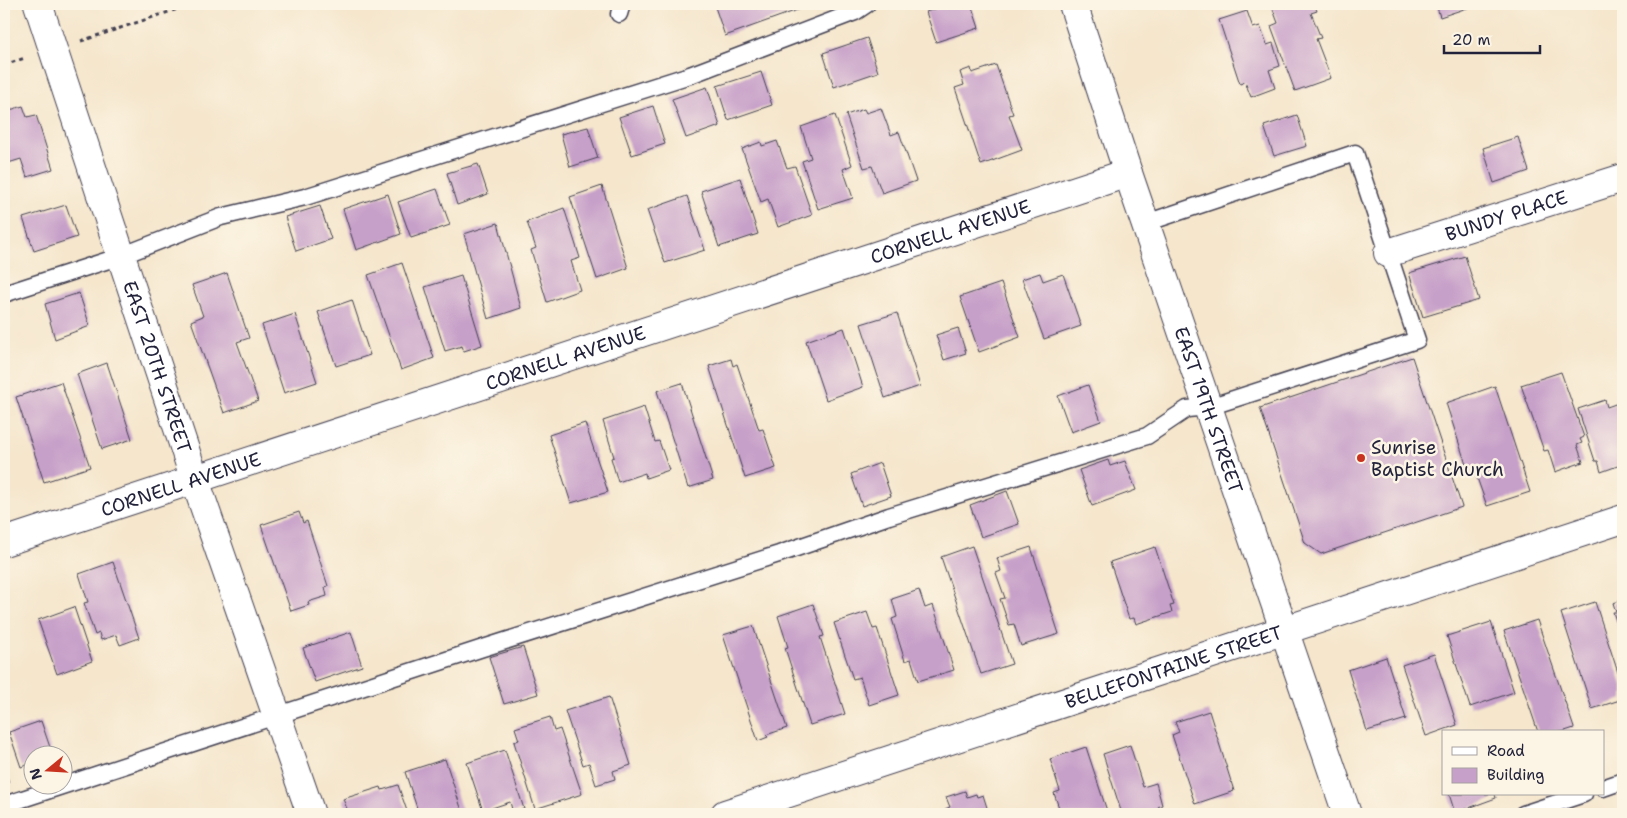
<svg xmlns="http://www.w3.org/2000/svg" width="1627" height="818" viewBox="0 0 1627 818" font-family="'Shantell Sans',sans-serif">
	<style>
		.building { fill: #c7a0c9 }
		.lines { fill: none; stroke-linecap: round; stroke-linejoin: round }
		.lane-casing { stroke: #423f51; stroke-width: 19 }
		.street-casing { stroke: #423f51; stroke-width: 30 }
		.path { stroke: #423f51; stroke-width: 3; stroke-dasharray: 4 4; stroke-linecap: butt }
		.lane { stroke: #fff; stroke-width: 16 }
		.street { stroke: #fff; stroke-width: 28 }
		.poi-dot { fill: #c8321e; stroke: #fcf5e5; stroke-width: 2 }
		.labels { text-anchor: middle; stroke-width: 5; stroke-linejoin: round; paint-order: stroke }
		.street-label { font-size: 19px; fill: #22223b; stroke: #fcf5e5 }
		.poi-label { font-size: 19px; fill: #22223b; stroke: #fcf5e5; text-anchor: start }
	</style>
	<rect width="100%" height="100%" fill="#fcf5e5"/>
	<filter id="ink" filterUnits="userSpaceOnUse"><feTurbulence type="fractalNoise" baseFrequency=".02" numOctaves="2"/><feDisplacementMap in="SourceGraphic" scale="10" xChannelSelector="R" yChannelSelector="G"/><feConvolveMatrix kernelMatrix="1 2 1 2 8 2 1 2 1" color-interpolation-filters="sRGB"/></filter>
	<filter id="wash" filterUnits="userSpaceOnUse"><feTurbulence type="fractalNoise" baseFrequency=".0096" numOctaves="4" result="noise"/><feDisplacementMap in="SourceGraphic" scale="20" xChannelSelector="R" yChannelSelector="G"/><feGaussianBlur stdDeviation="1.12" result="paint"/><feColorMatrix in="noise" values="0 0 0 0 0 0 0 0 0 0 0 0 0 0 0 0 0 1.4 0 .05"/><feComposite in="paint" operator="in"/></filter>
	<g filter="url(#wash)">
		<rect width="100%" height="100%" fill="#f5e6cc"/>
		<g id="blocks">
			<g class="building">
				<polygon points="714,4 814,4 725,36"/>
				<polygon points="950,4 971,4 979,28 936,42 926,12"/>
				<polygon points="1271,4 1314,4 1317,11 1311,13 1321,38 1316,39 1331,78 1295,91 1271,26 1278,23"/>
				<polygon points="1436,4 1479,4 1440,17"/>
				<polygon points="1247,11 1253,28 1260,26 1267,45 1273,43 1280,66 1269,70 1275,88 1251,97 1245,82 1240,84 1219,20"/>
				<polygon points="867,38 878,72 834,87 823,53"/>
				<polygon points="996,65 1013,114 1009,115 1022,150 981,165 955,88 964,85 960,72 971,68 972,73"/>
				<polygon points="761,72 772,105 728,120 717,86"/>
				<polygon points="707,87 720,126 686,138 672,99"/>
				<polygon points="9,105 10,110 23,106 27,117 36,115 53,169 27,177 21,159 5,164 4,107"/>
				<polygon points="653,106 665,144 632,155 619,117"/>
				<polygon points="881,108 891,135 899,132 916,181 882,193 872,166 864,168 846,115 864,109 866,113"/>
				<polygon points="835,115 852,165 843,169 853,198 818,209 802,161 811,158 801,127"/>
				<polygon points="1297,115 1307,146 1274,156 1264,126"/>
				<polygon points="588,127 598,158 570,167 561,134"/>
				<polygon points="1518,137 1529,171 1494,183 1483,148"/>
				<polygon points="777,141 787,168 795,166 812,215 778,227 768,199 761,202 742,149 761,142 762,146"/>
				<polygon points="478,164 488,194 457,205 447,173"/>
				<polygon points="740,178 758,234 719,247 701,191"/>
				<polygon points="602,186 628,268 597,279 570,197"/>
				<polygon points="437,189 450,225 411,238 398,202"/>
				<polygon points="388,194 401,234 356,250 343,209"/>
				<polygon points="687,196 705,250 665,263 647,210"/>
				<polygon points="66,205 77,237 34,251 23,218"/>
				<polygon points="320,206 331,239 296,251 285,217"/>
				<polygon points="564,208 580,258 571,261 580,290 547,302 531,250 536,248 527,222"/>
				<polygon points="498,223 521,308 488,319 464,234"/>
				<polygon points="1465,256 1479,300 1423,317 1409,273"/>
				<polygon points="402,263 434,358 401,370 368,275"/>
				<polygon points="227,273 249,338 237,342 258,401 224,413 191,321 203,316 192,285"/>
				<polygon points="1040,273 1043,281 1063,274 1081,326 1044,339 1022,279"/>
				<polygon points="461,276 482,345 464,351 462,346 445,351 425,287"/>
				<polygon points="1001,283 1020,337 979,352 960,297"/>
				<polygon points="79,293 90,326 55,339 45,304"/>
				<polygon points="352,300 370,355 336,366 318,312"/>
				<polygon points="897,313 920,386 885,398 861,324"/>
				<polygon points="295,314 317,382 284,393 262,325"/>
				<polygon points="844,328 863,387 826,400 806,341"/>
				<polygon points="958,328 966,353 944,360 936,335"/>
				<polygon points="1412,357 1462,507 1321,554 1305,543 1260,408"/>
				<polygon points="731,359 733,366 737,364 759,430 763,429 776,468 745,478 709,366"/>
				<polygon points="107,363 132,439 102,449 77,374"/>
				<polygon points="1561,372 1584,437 1580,439 1582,443 1577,445 1583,462 1555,472 1548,450 1544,451 1521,385"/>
				<polygon points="61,382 90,467 44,482 16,397"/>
				<polygon points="682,383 713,480 688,488 657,391"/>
				<polygon points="1088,385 1101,421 1071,432 1058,396"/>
				<polygon points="1495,386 1530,492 1487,506 1476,475 1470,477 1446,403"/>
				<polygon points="1605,400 1607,407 1621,402 1623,409 1623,464 1601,472 1598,461 1595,461 1578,409"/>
				<polygon points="644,407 655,442 659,441 669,470 646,478 645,473 618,482 611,458 614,457 603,421"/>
				<polygon points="585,423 608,492 571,503 549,435"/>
				<polygon points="1108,460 1110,466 1125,461 1136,490 1092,506 1079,470"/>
				<polygon points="880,463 891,496 862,506 851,474"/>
				<polygon points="1007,491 1019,524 981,537 970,505"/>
				<polygon points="299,512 303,523 307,521 328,586 325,587 327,596 308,602 309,605 291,611 261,525"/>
				<polygon points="972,546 1012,664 981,674 941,557"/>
				<polygon points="1031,547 1059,634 1021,646 1014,624 1009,625 1000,599 1005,598 996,573 1001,571 997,558"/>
				<polygon points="1155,547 1174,605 1170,606 1172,612 1136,624 1134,618 1129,619 1110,562"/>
				<polygon points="113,562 139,638 120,645 116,635 101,640 99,633 95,635 84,603 88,602 79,574"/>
				<polygon points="919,590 925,608 933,605 954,670 918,681 911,659 905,661 892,619 897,617 892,599"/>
				<polygon points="1623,600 1623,641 1613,612 1616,612 1613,603"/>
				<polygon points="1595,602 1623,688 1623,699 1592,709 1561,613"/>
				<polygon points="813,604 824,636 820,637 845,714 810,725 785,648 788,647 778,616"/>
				<polygon points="74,607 92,661 57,674 38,620"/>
				<polygon points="867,612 873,629 877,628 899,695 869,705 860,677 853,679 834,623"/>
				<polygon points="1537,620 1574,728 1562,732 1538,732 1504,631"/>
				<polygon points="1491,622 1514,692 1470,707 1447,636"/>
				<polygon points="753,626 787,728 766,735 768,737 758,741 723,635"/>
				<polygon points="351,632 362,666 315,682 303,648"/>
				<polygon points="523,647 538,694 504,704 489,657"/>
				<polygon points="1434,654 1457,725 1426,736 1402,665"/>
				<polygon points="1386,657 1406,719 1367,731 1348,670"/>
				<polygon points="609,697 631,765 613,771 615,779 596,785 589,763 583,765 565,711"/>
				<polygon points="1209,711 1234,791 1195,804 1172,735 1179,732 1175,722"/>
				<polygon points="550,717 554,731 560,729 582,794 535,809 514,742 519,740 515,728"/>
				<polygon points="41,721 53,756 32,756 32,763 21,767 9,732"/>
				<polygon points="1130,745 1143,787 1156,783 1162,805 1158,807 1161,814 1122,814 1103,754"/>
				<polygon points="1086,747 1108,814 1061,814 1054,793 1060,791 1050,759"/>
				<polygon points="505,750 524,809 513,813 510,802 483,811 467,763"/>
				<polygon points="445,759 463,814 419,814 405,772"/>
				<polygon points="4,766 9,783 4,784"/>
				<polygon points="398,785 408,814 363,814 363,813 349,814 343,799 381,787 382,790"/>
				<polygon points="965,791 967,797 976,794 977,797 983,795 989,814 947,814 945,809 950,807 946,797"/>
				<polygon points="1449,794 1495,794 1496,798 1455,813"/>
			</g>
		</g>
	</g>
	<g filter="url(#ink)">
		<use href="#blocks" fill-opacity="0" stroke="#423f51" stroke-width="1"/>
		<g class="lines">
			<g class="lane-casing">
				<g id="lane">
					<polyline points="619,14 622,4"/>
					<polyline points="4,294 121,256 221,217 305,197 690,75 855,12 867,4"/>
					<polyline points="1603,788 1623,781"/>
					<polyline points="4,805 483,648 779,554 889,516 1147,436 1187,409 1209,407 1417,340 1355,153 1146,223"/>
					<polyline points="1523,814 1584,794"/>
				</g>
			</g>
			<g class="street-casing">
				<g id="street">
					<path id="s1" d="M38 4 195 480 311 814"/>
					<path id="s2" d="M1073 4 1128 173 1347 814"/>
					<path id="s3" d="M1388 253 1623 178"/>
					<path id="s4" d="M4 542 1128 173"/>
					<path id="s5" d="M725 814 1623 519"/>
				</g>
			</g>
			<g class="path">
				<polyline points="81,41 193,4"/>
				<polyline points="4,65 25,58"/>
			</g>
			<use href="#lane" class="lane"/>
			<use href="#street" class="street"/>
		</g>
	</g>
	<circle class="poi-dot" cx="1361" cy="458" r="5"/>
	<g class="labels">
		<g class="street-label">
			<text dy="7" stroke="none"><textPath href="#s3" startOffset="124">BUNDY PLACE</textPath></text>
			<text dy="7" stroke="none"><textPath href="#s4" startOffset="996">CORNELL AVENUE</textPath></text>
			<text dy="7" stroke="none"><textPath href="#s4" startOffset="591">CORNELL AVENUE</textPath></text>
			<text dy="7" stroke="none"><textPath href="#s1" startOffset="382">EAST 20TH STREET</textPath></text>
			<text dy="7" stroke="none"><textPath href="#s2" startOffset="428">EAST 19TH STREET</textPath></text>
			<text dy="7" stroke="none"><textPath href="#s4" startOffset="186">CORNELL AVENUE</textPath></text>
			<text dy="7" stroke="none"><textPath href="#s5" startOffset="472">BELLEFONTAINE STREET</textPath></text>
		</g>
		<g class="poi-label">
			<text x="1371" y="454">Sunrise<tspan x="1371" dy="22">Baptist Church</tspan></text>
		</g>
	</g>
	<rect width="1627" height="818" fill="none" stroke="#fcf5e5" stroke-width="20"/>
	<rect x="1442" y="730" width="162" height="65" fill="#fcf5e5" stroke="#a5a1a1"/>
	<rect x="1452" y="747" width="25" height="8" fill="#ffffff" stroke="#a5a1a1"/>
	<text x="1487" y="756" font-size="15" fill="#22223b">Road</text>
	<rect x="1452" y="768" width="25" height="15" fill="#c7a0c9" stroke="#a5a1a1"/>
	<text x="1487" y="780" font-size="15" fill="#22223b">Building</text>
	<g transform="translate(48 770) rotate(252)"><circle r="24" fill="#fcf5e5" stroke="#a5a1a1"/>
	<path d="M0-4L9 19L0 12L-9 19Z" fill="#c8321e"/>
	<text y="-8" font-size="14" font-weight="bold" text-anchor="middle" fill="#22223b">N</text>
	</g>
	<path d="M1444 45v8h96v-8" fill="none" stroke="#22223b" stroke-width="2.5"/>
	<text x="1452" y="45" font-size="15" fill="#22223b" stroke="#fcf5e5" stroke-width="4" paint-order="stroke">20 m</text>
</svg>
